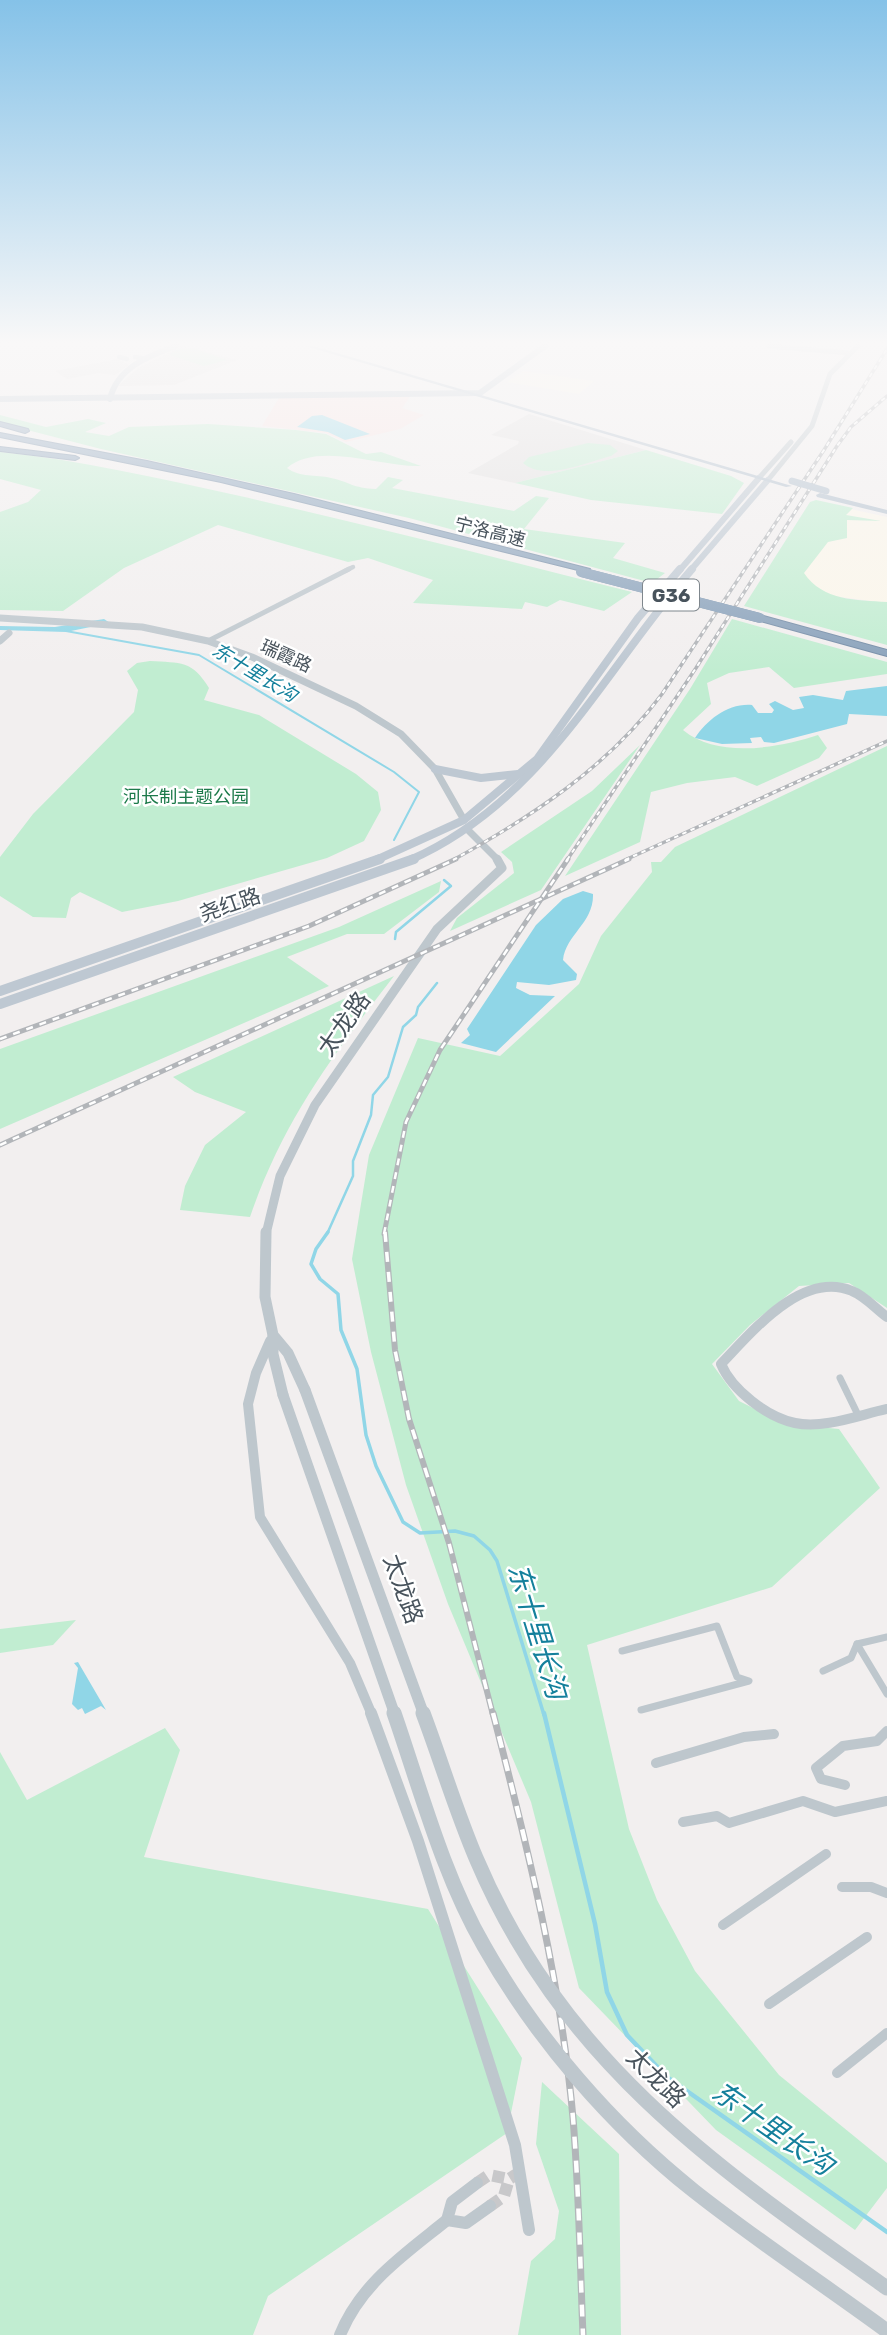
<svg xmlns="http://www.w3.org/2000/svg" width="887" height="2335" viewBox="0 0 887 2335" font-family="Rubik,'Noto Sans SC',sans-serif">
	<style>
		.commercial { fill: #fbf6ea }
		.education { fill: #e3e1e1 }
		.medical { fill: #fae3e2 }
		.green { fill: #c1edd1 }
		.water { fill: #90d6e7 }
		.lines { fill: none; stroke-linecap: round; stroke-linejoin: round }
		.stream-far3 { stroke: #90d6e7; stroke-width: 2 }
		.stream-far2 { stroke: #90d6e7; stroke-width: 2.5 }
		.stream-far1 { stroke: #90d6e7; stroke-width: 3.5 }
		.stream { stroke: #90d6e7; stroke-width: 4.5 }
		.minor-tunnel { stroke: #c8c8ca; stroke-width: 12; stroke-dasharray: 12 6; stroke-linecap: butt }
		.motorway-casing { stroke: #758da7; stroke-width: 2 }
		.pedestrian-far1 { stroke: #bec7cd; stroke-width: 7 }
		.pedestrian { stroke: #bec7cd; stroke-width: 10 }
		.minor-far3 { stroke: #bec7cd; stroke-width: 4.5 }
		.minor-far2 { stroke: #bec7cd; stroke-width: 5 }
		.minor-far1 { stroke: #bec7cd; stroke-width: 10 }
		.minor { stroke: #bec7cd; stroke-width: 12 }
		.tertiary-far3 { stroke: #bec7cd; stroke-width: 5 }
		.tertiary-far2 { stroke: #bec7cd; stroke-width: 7 }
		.tertiary-far1 { stroke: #bec7cd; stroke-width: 9 }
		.tertiary { stroke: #bec7cd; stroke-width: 11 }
		.secondary-far2 { stroke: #bec8d2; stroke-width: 6 }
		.secondary-far1 { stroke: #bec8d2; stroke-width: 8 }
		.secondary { stroke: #bec8d2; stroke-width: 10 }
		.primary { fill: #b1bfcd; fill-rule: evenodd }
		.motorway { fill: #8aa2bb; fill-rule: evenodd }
		.rail-far3-casing { stroke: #b2b5b9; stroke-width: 3.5 }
		.rail-far2-casing { stroke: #b2b5b9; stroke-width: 5 }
		.rail-far1-casing { stroke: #b2b5b9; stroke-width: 6 }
		.rail-casing { stroke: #b2b5b9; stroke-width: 7 }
		.rail-far3 { stroke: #fff; stroke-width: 2; stroke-dasharray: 4.5; stroke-linecap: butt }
		.rail-far2 { stroke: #fff; stroke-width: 2.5; stroke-dasharray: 7; stroke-linecap: butt }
		.rail-far1 { stroke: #fff; stroke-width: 3.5; stroke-dasharray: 10; stroke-linecap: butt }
		.rail { stroke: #fff; stroke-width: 4.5; stroke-dasharray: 12; stroke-linecap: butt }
		.motorway-bridge-casing { stroke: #758da7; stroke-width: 10; stroke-linecap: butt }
		.tertiary-bridge-far1 { stroke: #bec7cd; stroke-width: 11 }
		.tertiary-bridge { stroke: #bec7cd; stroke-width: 15 }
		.primary-bridge { stroke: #b1bfcd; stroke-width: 7 }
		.motorway-bridge { stroke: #8aa2bb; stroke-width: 10 }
		.labels { text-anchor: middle; stroke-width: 5; stroke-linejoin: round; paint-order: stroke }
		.far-street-label { font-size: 18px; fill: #48535c; stroke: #fff }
		.far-park-label { font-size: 18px; fill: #1c7a4a; stroke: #fff }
		.shield { fill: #fff; stroke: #7f878d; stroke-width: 2 }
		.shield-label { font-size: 19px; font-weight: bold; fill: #48535c }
		.far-water-label { font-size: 19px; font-style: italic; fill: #14809c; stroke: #fff }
		.street-label { font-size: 21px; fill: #48535c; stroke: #fff }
		.near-street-label { font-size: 24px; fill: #48535c; stroke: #fff }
		.near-water-label { font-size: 28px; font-style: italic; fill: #14809c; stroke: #fff }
	</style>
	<rect width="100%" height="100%" fill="#f2efef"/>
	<g class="commercial">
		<polygon points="523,371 594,381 579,394 507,382"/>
		<polygon points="846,508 887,517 887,603 801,592 788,585"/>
	</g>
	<g class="education">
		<polygon points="183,346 237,360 174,385 118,386 138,368"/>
		<polygon points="118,359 129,365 115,375 98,373 67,379 55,371"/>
		<polygon points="529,414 646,450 515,483 468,473 518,444 519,441 491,435"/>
	</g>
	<polygon class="medical" points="411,395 402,408 424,415 400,429 346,442 326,433 262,426 279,398"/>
	<g class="green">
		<polygon points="194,348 227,360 204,366 169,355 175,350"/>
		<path d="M0 415 46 427 88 419 106 423 85 432 109 436 129 427 208 424 296 430 326 434 366 454 381 452 421 466C380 467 318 441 287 468 301 478 315 474 331 478 350 482 352 488 376 489L388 477 403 480 392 488 514 511 536 496 549 498 524 529 625 543 613 558 665 573 652 583 409 518 101 449 0 423Z"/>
		<path d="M588 443 610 445 618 451 611 456C588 462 544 482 523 463L529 457Z"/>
		<polygon points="646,450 731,476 744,483 722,514 591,500 515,483"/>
		<path d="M0 452C81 460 161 479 240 496 372 526 502 559 632 592L604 611 560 600 547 607 525 602 522 609 413 603 433 580 368 558 348 562 218 525 124 568 63 611 0 610V512L28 502 41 490 0 479Z"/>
		<path d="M816 500 853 508 846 515 881 521 847 520V538L828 542 804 573C823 601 856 600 887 602V645L744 606 810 502Z"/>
		<path d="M732 619 887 662V674L794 688 769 667 729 673 707 683 711 704 683 730C718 759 778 748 818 735L827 748 819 758 757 786 735 777 687 783 651 792 640 842 565 876 690 689Z"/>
		<path d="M150 661C181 663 192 660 209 688L204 700 259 715 356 774 378 792 381 810 364 841 327 858 178 901 122 912 80 892 71 898 66 918 33 917 0 896V857L33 814 134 712 138 690 127 671 137 663Z"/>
		<polygon points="640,745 541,890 450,931 457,918 514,873 512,862 501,852 592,791"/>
		<polygon points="887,746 887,1308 849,1283 799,1286 750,1325 712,1364 739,1401 785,1424 839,1429 880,1488 772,1587 587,1645 629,1829 657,1900 695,1971 779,2075 887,2163 887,2188 855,2230 716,2130 579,1988 531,1802 448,1604 406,1485 371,1352 352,1259 369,1155 418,1038 500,1056 579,984 601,936 652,872 651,862 661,862 675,847"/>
		<polygon points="441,881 439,892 384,934 347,934 287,957 329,986 0,1129 0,1049 339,927"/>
		<path d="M394 976C332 1056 283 1121 250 1217L180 1210 185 1186 205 1145 246 1112 195 1092 173 1077Z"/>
		<polygon points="76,1620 53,1645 0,1653 0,1629"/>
		<polygon points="165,1728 180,1750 144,1857 428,1909 522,2058 507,2133 268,2296 253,2335 0,2335 0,1752 27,1800"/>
		<polygon points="542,2082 619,2154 621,2335 518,2335 531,2261 555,2239 559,2211 536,2144"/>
	</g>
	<g class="water">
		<polygon points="322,415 370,434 345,440 328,432 297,427 312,416"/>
		<polygon points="104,619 110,623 66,632 0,630 0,626 55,627"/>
		<path d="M887 686V716L849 714 847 724 774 743 764 742 761 737 750 738 752 743 722 744 695 738C707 720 728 703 752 705L758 713H772L774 710 769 704 775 701 793 710 804 708 799 697 813 695 843 700 846 691Z"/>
		<path d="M583 891 593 894C594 923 566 934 563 960L577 974 576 980 549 985 517 982 516 988 530 995 555 996 496 1052 461 1043 470 1035 467 1029 536 925 563 899Z"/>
		<polygon points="78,1662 106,1710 101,1706 85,1714 82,1708 78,1710 72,1704 78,1668 74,1663"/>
	</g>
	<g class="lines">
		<polyline class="stream-far3" points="66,631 199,655 394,772 419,792 394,840"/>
		<g class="stream-far2">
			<polyline points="395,939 396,932 451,886 444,880"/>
			<polyline points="327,1234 353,1176 353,1161 371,1115 373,1095 388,1077 403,1027 416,1015 418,1007 437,983"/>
		</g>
		<polyline class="stream-far1" points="328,1232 316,1249 311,1264 320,1279 338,1294 341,1330 357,1369 366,1435 376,1466 403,1522 420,1533 455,1531 474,1536 490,1550 497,1561 544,1715"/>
		<polyline class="stream" points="544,1713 595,1924 607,1992 627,2035 667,2077 887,2232"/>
		<g class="minor-tunnel">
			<polyline points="477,2183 489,2175 509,2179 520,2172"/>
			<polyline points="490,2206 504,2196 509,2179"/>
		</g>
		<g class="motorway-casing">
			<g id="motorway">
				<polygon points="0,422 28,429 29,431 25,433 0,426"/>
				<polygon points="0,433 147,461 294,494 590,569 586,572 221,482 0,437"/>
				<polygon points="0,447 75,456 79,458 75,460 0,451"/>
				<polygon points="760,615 887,650 887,656 757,620 755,618"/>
			</g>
		</g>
		<g class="pedestrian-far1">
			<polyline points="840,1378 859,1417"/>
			<polyline points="857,1644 887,1637"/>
			<polyline points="622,1651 717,1626 737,1677 749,1681 641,1710"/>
			<polyline points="823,1671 851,1658 857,1644 887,1694"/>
		</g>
		<g class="pedestrian">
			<polyline points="656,1763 744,1737 774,1734"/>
			<polyline points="845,1785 821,1779 816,1768 843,1746 877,1741 887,1731"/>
			<polyline points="683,1822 717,1816 729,1823 803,1801 835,1812 887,1801"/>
			<polyline points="842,1887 871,1887 887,1893"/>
			<polyline points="723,1925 826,1854"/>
			<polyline points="769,2004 867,1937"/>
			<polyline points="837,2073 887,2033"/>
		</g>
		<g class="minor-far3">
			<polyline points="119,357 127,359"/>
			<polyline points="135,357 147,359"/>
			<polyline points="345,571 353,567"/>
		</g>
		<polyline class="minor-far2" points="208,641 349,569"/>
		<g class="minor-far1">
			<path d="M887 1317C876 1309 865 1296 852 1291 802 1270 752 1332 721 1364 732 1390 767 1417 795 1423 824 1429 859 1415 887 1409"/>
			<polyline points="270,1341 256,1373 248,1404 260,1517 350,1663 372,1715"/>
		</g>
		<g class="minor">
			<polyline points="371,1713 418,1841 515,2145 529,2230"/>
			<polyline points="477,2183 452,2202 447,2220 466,2223 490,2206"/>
			<path d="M340 2335C361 2283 405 2254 447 2220"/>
		</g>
		<g class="tertiary-far3">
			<polyline points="769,346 849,353"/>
			<polyline points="759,478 791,442"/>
			<polyline points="768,480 812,426 830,374 858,346"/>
		</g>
		<g class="tertiary-far2">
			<polyline points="0,618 142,627 208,641 252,657 356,706 401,734 435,769 464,820"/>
			<polyline points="0,641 9,633"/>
			<polyline points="468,830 498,860"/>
		</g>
		<polyline class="tertiary-far1" points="266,1234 280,1176 315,1105 437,929 502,868 497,859"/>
		<g class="tertiary">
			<polyline points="266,1232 265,1297 273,1335 288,1353 305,1390"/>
			<polyline points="273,1336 273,1354 283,1395"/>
		</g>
		<g class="secondary-far2">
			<polyline points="0,399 480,393 545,346"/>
			<path d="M110 399C117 368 148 356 176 346"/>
			<polyline points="679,571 759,478"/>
			<polyline points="690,571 768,480"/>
		</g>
		<g class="secondary-far1">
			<polyline points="435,769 481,778 518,774"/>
			<polyline points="376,860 464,820 537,759 638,618 680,569"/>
			<path d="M410 860C542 802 602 673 692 569"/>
		</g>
		<g class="secondary">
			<polyline points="0,991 380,859"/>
			<polyline points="0,1004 414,859"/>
		</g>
		<g class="primary">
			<polygon points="305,346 313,346 792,486 786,487"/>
			<polygon points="820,493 887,510 887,514 817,497 816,495"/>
		</g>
		<use href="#motorway" class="motorway"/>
		<g class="rail-far3-casing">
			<g id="rail-far3">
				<path d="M453 860C531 817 608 767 662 694L824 450 887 349"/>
				<polyline points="567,860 696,668 837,446 851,427 887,396"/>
				<polyline points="625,860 887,741"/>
			</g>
		</g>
		<g class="rail-far2-casing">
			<g id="rail-far2">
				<polyline points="0,1039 309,926 456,859"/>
				<polyline points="0,1145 629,859"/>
				<polyline points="384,1234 406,1122 440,1050 568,859"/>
			</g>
		</g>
		<g class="rail-far1-casing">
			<polyline id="rail-far1" points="385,1232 395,1350 409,1419 449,1543 493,1715"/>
		</g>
		<g class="rail-casing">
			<path id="rail" d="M493 1713C527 1845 561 1982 573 2118 579 2190 580 2263 583 2335"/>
		</g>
		<use href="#rail-far3" class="rail-far3"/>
		<use href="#rail-far2" class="rail-far2"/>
		<use href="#rail-far1" class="rail-far1"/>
		<use href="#rail" class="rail"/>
		<g class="motorway-bridge-casing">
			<polyline id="motorway-bridge" points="581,572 760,618"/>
		</g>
		<g class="tertiary-bridge-far1">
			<polyline points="305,1390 424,1715"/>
			<polyline points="283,1395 395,1715"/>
		</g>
		<g class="tertiary-bridge">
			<path d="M394 1713C421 1791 443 1875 484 1946 536 2038 611 2125 694 2191 756 2240 823 2284 887 2331"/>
			<path d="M423 1713C441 1761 456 1811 476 1858 562 2061 714 2166 887 2288"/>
		</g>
		<polyline class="primary-bridge" points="792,481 826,491"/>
		<use href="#motorway-bridge" class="motorway-bridge"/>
	</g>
	<linearGradient id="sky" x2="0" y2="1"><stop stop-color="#85c2e8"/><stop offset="0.51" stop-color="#f9f8f8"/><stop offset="1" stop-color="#f9f8f8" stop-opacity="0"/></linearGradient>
	<rect width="887" height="672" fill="url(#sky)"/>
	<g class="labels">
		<g class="far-street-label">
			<text transform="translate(490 532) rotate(14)" y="6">宁洛高速</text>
			<text transform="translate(286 656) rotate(24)" y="6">瑞霞路</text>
		</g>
		<g class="far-park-label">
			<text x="186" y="803">河长制主题公园</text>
		</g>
		<rect class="shield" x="643" y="579.5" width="56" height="31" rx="5"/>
		<g class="shield-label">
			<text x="671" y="602">G36</text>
		</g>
		<g class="far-water-label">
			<text transform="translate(255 672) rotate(31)" y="7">东十里长沟</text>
		</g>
		<g class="street-label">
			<text transform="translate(230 905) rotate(-19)" y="7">尧红路</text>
		</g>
		<g class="near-street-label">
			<text transform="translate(344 1024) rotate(-55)" y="8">太龙路</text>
			<text transform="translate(403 1589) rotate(70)" y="8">太龙路</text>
			<text transform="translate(656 2078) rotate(45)" y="8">太龙路</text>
		</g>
		<g class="near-water-label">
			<text transform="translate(538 1631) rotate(73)" y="10">东十里长沟</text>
			<text transform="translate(773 2128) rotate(35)" y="10">东十里长沟</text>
		</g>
	</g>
</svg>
